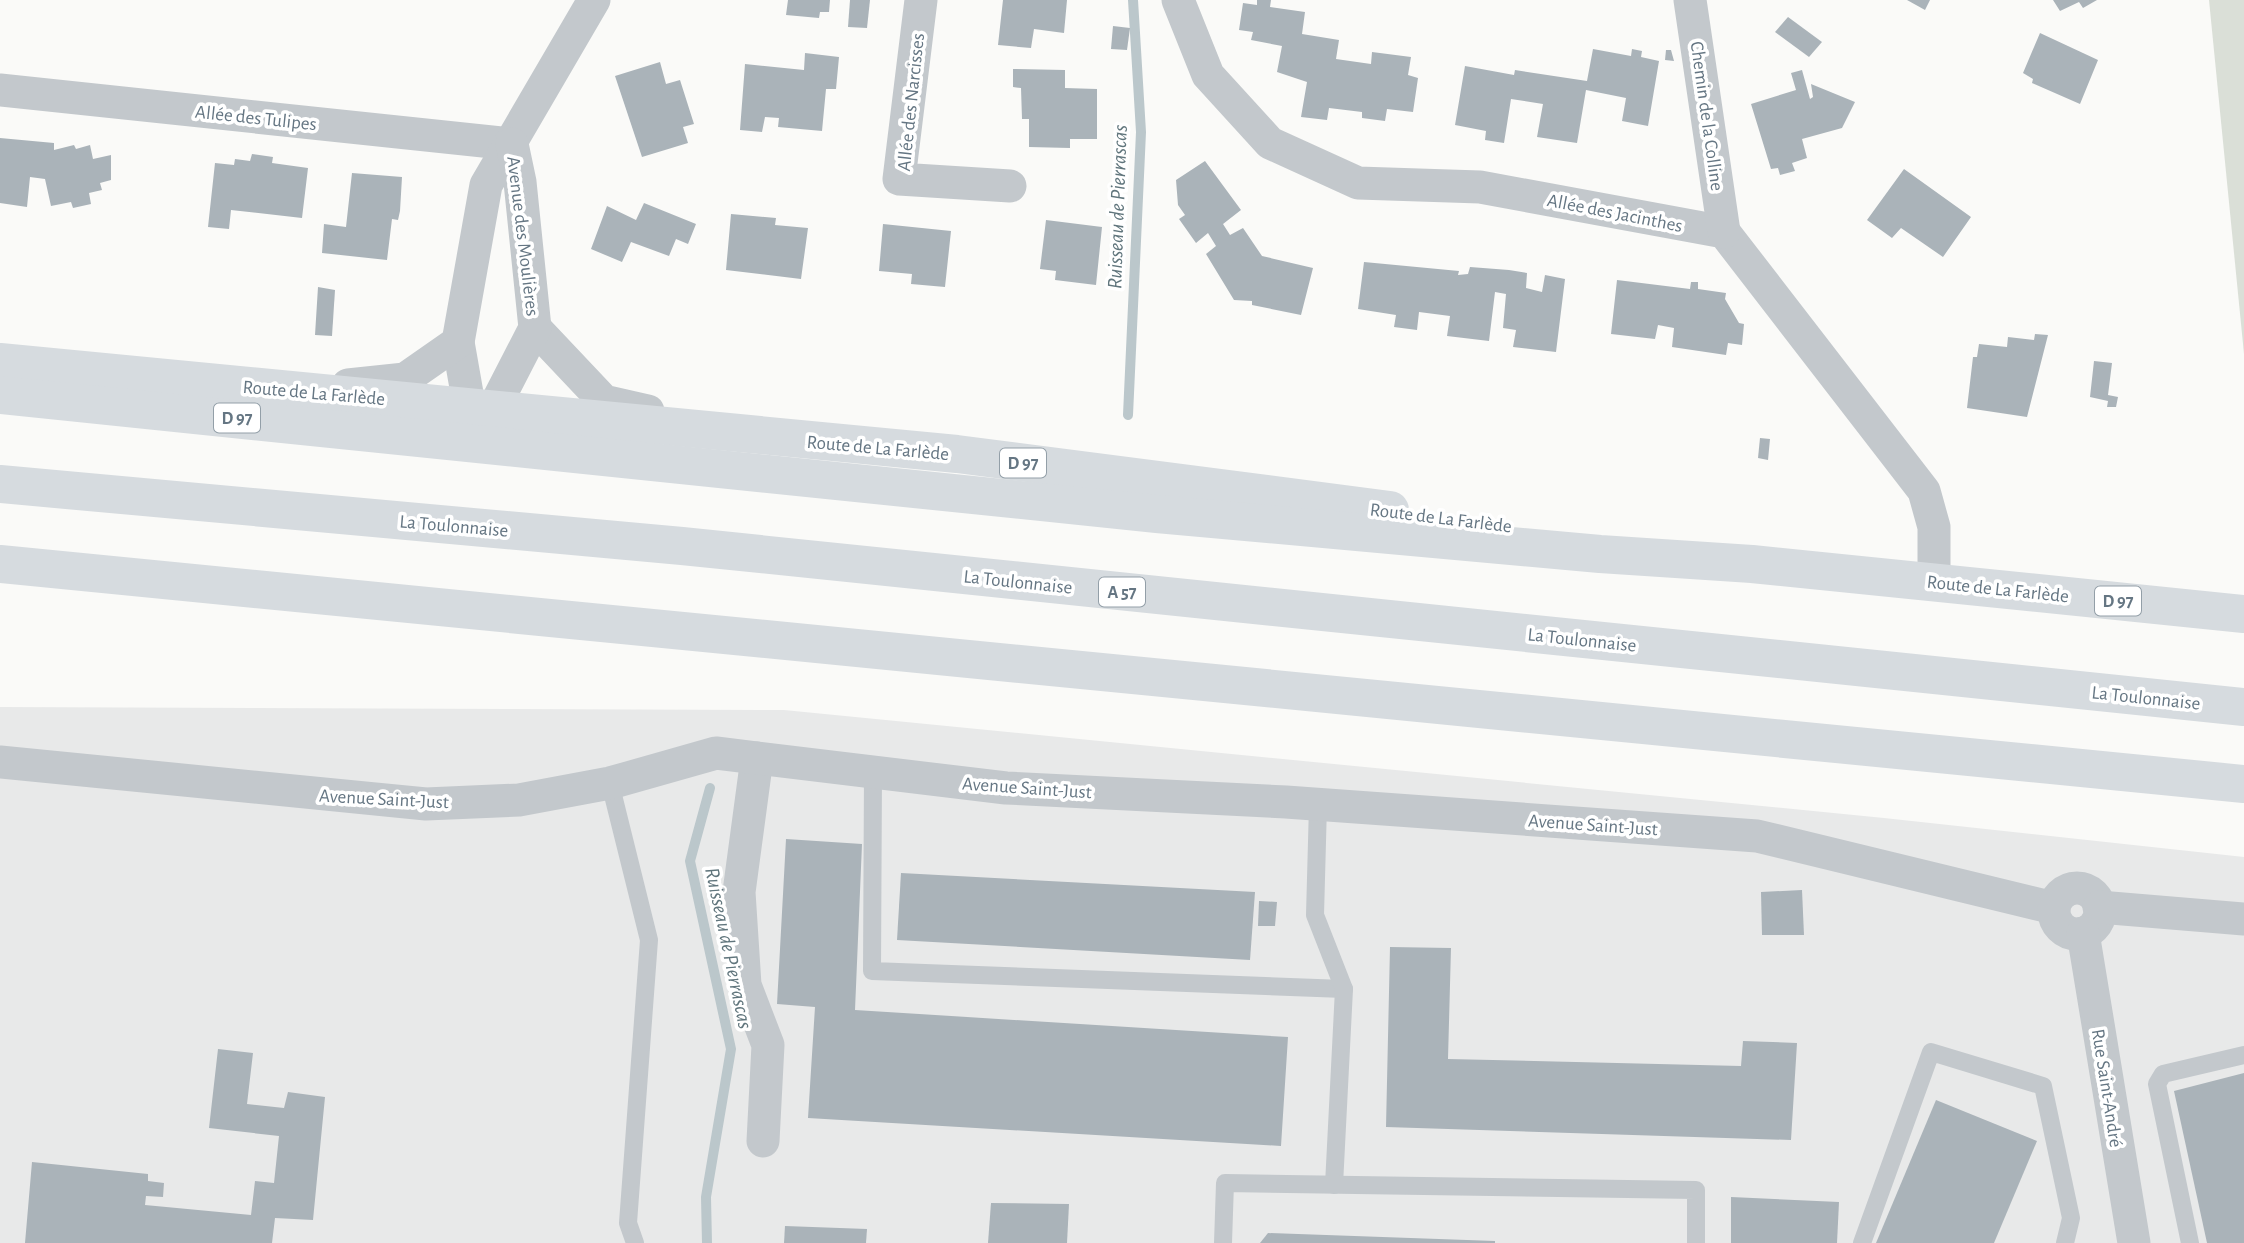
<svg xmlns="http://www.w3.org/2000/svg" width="2244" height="1243" viewBox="0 0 2244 1243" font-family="'Alegreya Sans',sans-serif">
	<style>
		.built { fill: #e8e9e9 }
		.green { fill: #dadfd7 }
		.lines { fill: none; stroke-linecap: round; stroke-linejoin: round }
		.stream { stroke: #bbc7cb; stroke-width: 10 }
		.building { fill: #aab3b9 }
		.lane { stroke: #c3c8cc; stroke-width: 18 }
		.street { stroke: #c3c8cc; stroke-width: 33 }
		.primary { stroke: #d6dbdf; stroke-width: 38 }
		.highway { stroke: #d6dbdf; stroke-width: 38 }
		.labels { text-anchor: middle; stroke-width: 7; stroke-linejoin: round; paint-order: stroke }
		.shield { fill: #fff; stroke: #939fa8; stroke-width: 2 }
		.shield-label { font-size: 18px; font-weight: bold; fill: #657683 }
		.street-label { font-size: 19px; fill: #657683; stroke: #fff }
		.water-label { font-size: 21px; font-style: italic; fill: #60757c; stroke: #fff }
	</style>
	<rect width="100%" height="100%" fill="#fafaf8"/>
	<polygon class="built" points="0,707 784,710 1884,818 2244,857 2244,1243 0,1243"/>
	<polygon class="green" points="2209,0 2244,0 2244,354"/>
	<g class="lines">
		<g class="stream">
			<polyline points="1128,415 1141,132 1133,0"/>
			<polyline points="707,1243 706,1197 731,1049 690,861 710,788"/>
		</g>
	</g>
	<g class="building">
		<polygon points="788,0 830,0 829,12 820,12 819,18 786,15"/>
		<polygon points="850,0 870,0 867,28 848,27"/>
		<polygon points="1003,0 1067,0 1064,33 1034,29 1031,48 998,45"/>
		<polygon points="1257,0 1271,0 1270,7 1305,12 1302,34 1339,40 1336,59 1371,64 1372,52 1411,57 1408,75 1418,78 1413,112 1387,109 1385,121 1362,118 1362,112 1329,108 1327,120 1301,117 1307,82 1277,72 1282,46 1251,40 1253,32 1239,30 1243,3 1257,5"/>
		<polygon points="1907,0 1930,0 1925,10"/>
		<polygon points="2053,0 2097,0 2083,8 2079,2 2060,11"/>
		<polygon points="1788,17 1822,42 1809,57 1775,32"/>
		<polygon points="1113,26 1130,28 1127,50 1111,49"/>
		<polygon points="2040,33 2098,60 2080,104 2032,83 2033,79 2023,73"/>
		<polygon points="1593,49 1631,56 1632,49 1642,51 1641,57 1659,61 1648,126 1622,121 1626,98 1586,90 1577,143 1537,137 1543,104 1511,99 1504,143 1485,140 1486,131 1455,125 1465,66 1514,75 1515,70 1587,81"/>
		<polygon points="1666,50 1671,50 1674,61 1665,60"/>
		<polygon points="805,53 839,57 836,89 826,89 822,131 778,127 779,118 765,117 762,132 740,130 745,64 804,70"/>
		<polygon points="660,62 666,84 680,80 694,124 683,127 688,143 642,157 615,76"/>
		<polygon points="1013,69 1065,70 1065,88 1097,89 1097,139 1070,139 1070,148 1029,147 1029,119 1022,119 1021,88 1013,87"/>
		<polygon points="1802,70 1810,99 1813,97 1811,84 1855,102 1842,128 1802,139 1807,158 1792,163 1795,171 1780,175 1778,168 1771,169 1751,104 1796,90 1791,73"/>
		<polygon points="0,138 54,143 54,150 74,145 76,149 90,145 93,159 111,155 111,180 100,183 102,190 89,193 91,204 73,208 71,202 51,206 45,179 30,177 27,207 0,203"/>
		<polygon points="252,154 273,157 272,163 308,168 302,218 231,210 229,229 208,227 215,163 234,165 235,159 250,161"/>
		<polygon points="1205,161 1241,210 1223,224 1230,235 1243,228 1262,256 1313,268 1301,315 1252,305 1252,301 1234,300 1206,254 1216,246 1208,233 1196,243 1179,219 1185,215 1178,205 1176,180"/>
		<polygon points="1904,169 1971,217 1943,257 1901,228 1892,238 1867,220"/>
		<polygon points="352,173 402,177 400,211 398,220 392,219 387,260 322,253 324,224 346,227"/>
		<polygon points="644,203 696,224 688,244 676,239 669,256 631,242 622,262 591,249 607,206 636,220"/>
		<polygon points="731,214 776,218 775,225 808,228 801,279 726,270"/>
		<polygon points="1046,220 1102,227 1096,285 1055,280 1056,271 1040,269"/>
		<polygon points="883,224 951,231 945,287 911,284 912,274 879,271"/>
		<polygon points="1364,262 1459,271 1458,275 1468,274 1470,267 1509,270 1527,273 1526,288 1542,292 1545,275 1565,279 1556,352 1513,347 1516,330 1503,328 1506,294 1495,292 1489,341 1447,336 1450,316 1419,312 1417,330 1394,327 1396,315 1358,309"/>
		<polygon points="1617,280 1690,289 1691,282 1698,282 1698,289 1726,293 1725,299 1739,323 1744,324 1742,345 1728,343 1726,355 1672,347 1674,328 1658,325 1655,339 1611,334"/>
		<polygon points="318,287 335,290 332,336 315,335"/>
		<polygon points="2035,334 2048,335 2027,417 1967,408 1973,357 1977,357 1979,344 2007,347 2008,337 2034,340"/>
		<polygon points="2094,361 2112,363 2108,395 2118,397 2116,407 2107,407 2108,401 2090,397"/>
		<polygon points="1760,438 1770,439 1768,460 1758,458"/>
		<polygon points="786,839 862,844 855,1010 1288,1037 1281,1146 808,1118 815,1007 777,1004"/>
		<polygon points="901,873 1255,892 1250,960 897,940"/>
		<polygon points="1802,890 1804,935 1762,935 1761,892"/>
		<polygon points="1259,901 1277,902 1275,926 1258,926"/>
		<polygon points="1390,947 1451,948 1448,1059 1741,1066 1743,1041 1797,1043 1791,1140 1386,1127"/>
		<polygon points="218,1049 253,1053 247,1104 284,1108 288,1092 325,1097 313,1220 275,1218 272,1243 25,1243 32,1162 148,1174 148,1181 164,1183 163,1197 146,1196 145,1205 251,1215 255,1181 274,1183 279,1136 209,1128"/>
		<polygon points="2244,1073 2244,1243 2207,1243 2174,1091"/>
		<polygon points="1936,1100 2037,1141 1994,1243 1876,1243"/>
		<polygon points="1731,1197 1839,1202 1837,1243 1731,1243"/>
		<polygon points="991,1203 1069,1204 1067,1243 988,1243"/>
		<polygon points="785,1226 867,1229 866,1243 784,1243"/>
		<polygon points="1268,1233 1495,1241 1495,1243 1260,1243"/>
	</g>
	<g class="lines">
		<g class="lane">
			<polyline points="873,772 872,971 1344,989"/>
			<polyline points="610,783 649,940 628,1223 635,1243"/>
			<polyline points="1318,805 1315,915 1344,989 1334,1185"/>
			<polyline points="1223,1243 1225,1183 1696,1190 1696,1243"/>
			<polyline points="1862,1243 1931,1052 2043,1086 2071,1218 2065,1243"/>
			<polyline points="2190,1243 2157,1084 2163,1074 2244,1055"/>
		</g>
		<g class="street">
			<polyline points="921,0 899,179 1010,186"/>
			<polyline points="1178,0 1208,75 1270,143 1358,183 1480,187 1724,232 1924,491 1934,527 1934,581"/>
			<polyline points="1690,0 1724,232"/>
			<polyline points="0,90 512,144"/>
			<polyline points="535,328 604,401 648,411"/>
			<polyline points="458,342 474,433"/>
			<polyline points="348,385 405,379 458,342 486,185 594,0"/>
			<polyline points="483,429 535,328 520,182 512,144"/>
			<polyline points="757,758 739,892 745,985 768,1045 763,1141"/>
			<polyline points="0,762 426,804 519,800 610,783 716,753 1006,788 1286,802 1757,836 2054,908"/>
			<circle cx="2077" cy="911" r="23"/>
			<polyline points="2099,907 2244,919"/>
			<polyline points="2083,933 2134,1243"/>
		</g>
		<g class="primary">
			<polyline points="0,362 957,454 1390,510"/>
			<polyline points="0,395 1157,514 1600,554 1752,564 2244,614"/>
		</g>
		<g class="highway">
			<polyline points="0,484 682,546 2244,707"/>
			<polyline points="0,564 2244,784"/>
		</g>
	</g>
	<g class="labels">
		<g class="shield">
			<rect x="214" y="403.5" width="46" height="29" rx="5"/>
			<rect x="1000" y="448.5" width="46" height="29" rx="5"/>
			<rect x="1099" y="577.5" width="46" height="29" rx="5"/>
			<rect x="2095" y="586.5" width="46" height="29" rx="5"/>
		</g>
		<g class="shield-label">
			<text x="237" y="424">D 97</text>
			<text x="1023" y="469">D 97</text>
			<text x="1122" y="598">A 57</text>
			<text x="2118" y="607">D 97</text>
		</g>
		<g class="street-label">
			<text transform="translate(910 102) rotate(-84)" y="7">Allée des Narcisses</text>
			<text transform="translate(1708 116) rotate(82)" y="7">Chemin de la Colline</text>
			<text transform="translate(256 117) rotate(6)" y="7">Allée des Tulipes</text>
			<text transform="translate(1615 212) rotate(11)" y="7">Allée des Jacinthes</text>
			<text transform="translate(524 236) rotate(83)" y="7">Avenue des Moulières</text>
			<text transform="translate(314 392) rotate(5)" y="7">Route de La Farlède</text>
			<text transform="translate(878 447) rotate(5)" y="7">Route de La Farlède</text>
			<text transform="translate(1441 517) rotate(7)" y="7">Route de La Farlède</text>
			<text transform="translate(454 525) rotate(5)" y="7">La Toulonnaise</text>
			<text transform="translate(1018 581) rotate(6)" y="7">La Toulonnaise</text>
			<text transform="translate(1998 588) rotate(6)" y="7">Route de La Farlède</text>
			<text transform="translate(1582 639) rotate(6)" y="7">La Toulonnaise</text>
			<text transform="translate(2146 697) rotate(6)" y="7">La Toulonnaise</text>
			<text transform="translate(1027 787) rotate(4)" y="7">Avenue Saint-Just</text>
			<text transform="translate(384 798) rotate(3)" y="7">Avenue Saint-Just</text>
			<text transform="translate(1593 824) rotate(4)" y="7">Avenue Saint-Just</text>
			<text transform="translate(2108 1088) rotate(81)" y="7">Rue Saint-André</text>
		</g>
		<g class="water-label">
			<text transform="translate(1117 207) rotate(-88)" y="7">Ruisseau de Pierrascas</text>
			<text transform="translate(729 948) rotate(78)" y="7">Ruisseau de Pierrascas</text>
		</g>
	</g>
</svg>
